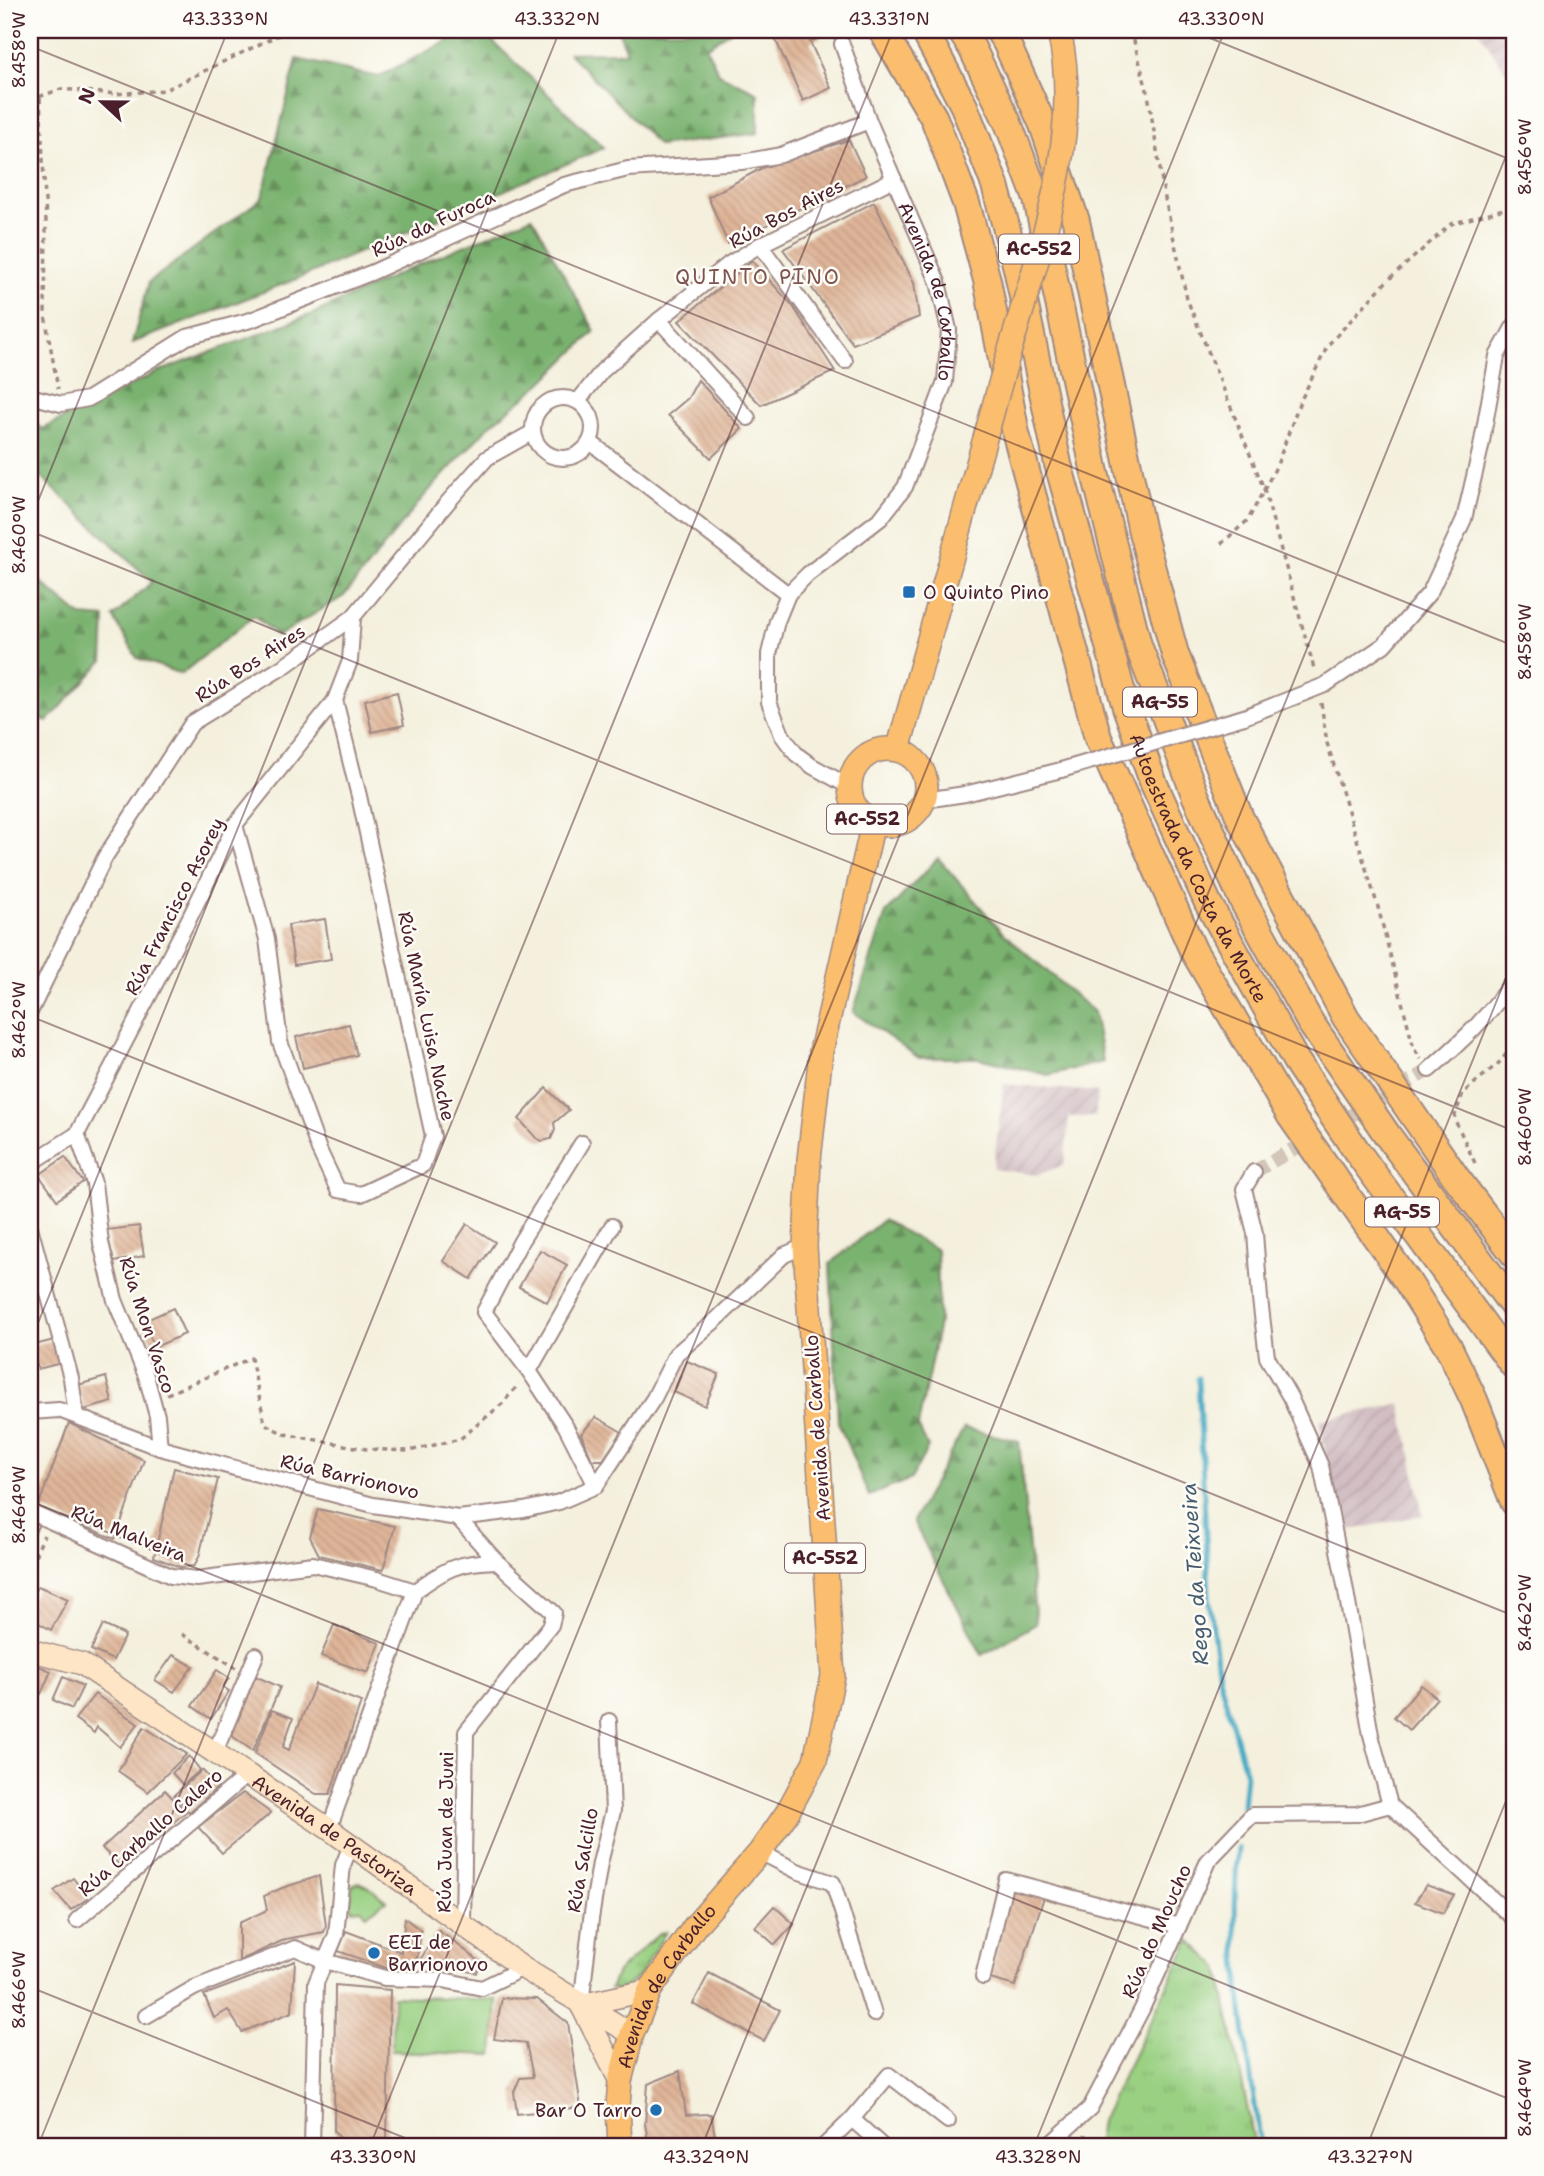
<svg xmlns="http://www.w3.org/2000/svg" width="1544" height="2176" viewBox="0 0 1544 2176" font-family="'Shantell Sans',sans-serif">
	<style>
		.industrial { fill: url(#industrial-furrows) }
		.grass { fill: url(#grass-tufts); stroke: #727856; stroke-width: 2 }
		.forest { fill: url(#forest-firs); stroke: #62684e; stroke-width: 2 }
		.green { fill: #99d082; stroke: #727856; stroke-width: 2 }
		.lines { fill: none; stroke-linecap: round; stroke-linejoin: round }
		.stream { stroke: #45aac5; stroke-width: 5 }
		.building { fill: url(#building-back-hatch) }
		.street-tunnel { stroke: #d2c6b9; stroke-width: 14; stroke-dasharray: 14 7; stroke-linecap: butt }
		.street-casing { stroke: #9f8884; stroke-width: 18 }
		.secondary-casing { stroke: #9f8884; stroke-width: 24 }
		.primary-casing { stroke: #9f8884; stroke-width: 26 }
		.highway-casing { stroke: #9f8884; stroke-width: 30 }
		.path { stroke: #9f8884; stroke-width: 3.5; stroke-dasharray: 5 5; stroke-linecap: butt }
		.street { stroke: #fff; stroke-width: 14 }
		.secondary { stroke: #fde5c5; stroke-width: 21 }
		.primary { stroke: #fabe6e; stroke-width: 23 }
		.highway { stroke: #fabe6e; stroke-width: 26 }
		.street-bridge-casing { stroke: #9f8884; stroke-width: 18; stroke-linecap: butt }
		.primary-bridge-casing { stroke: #9f8884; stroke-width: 26; stroke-linecap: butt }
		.street-bridge { stroke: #fff; stroke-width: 14 }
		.primary-bridge { stroke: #fabe6e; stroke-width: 23 }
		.ticks { fill: none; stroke: #4a1f2b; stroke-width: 2; stroke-opacity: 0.45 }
		.poi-dot { fill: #1f6fb2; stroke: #fdfcf7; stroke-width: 2.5 }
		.labels { text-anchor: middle; stroke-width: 5; stroke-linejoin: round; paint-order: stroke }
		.shield { fill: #fdfcf7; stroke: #806168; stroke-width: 2 }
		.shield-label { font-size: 18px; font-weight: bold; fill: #4a1f2b }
		.street-label { font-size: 19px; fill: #4a1f2b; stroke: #fdfcf7 }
		.poi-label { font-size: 19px; fill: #4a1f2b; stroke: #fdfcf7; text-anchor: start }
		.neighbourhood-label { font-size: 21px; letter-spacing: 2px; fill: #7e5451; stroke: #fdfcf7 }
		.water-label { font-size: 21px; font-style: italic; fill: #485e70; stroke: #fdfcf7 }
		.neatline { fill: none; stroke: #4a1f2b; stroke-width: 2.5 }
		.ticks-label { font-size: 18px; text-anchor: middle; fill: #4a1f2b }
	</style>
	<defs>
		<pattern id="industrial-furrows" width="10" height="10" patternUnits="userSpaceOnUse" patternTransform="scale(1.75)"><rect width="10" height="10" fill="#d2bec3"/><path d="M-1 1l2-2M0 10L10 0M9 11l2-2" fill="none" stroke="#b6a3a8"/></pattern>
		<pattern id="grass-tufts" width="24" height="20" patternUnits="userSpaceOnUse" patternTransform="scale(1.75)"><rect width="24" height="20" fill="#99d082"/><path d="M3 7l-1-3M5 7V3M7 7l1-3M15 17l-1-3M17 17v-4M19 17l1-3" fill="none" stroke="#85b270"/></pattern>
		<pattern id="forest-firs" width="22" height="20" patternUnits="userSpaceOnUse" patternTransform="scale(1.75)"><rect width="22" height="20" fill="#7ab270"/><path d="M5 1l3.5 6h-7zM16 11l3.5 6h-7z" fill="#66905c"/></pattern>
		<pattern id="building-back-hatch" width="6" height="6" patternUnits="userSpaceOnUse" patternTransform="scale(1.75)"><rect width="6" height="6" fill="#dfb598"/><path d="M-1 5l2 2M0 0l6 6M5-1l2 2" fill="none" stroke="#c19b83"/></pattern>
	</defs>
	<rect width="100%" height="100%" fill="#fdfcf7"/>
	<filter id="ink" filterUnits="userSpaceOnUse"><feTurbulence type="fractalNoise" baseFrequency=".0143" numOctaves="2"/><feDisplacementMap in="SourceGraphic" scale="14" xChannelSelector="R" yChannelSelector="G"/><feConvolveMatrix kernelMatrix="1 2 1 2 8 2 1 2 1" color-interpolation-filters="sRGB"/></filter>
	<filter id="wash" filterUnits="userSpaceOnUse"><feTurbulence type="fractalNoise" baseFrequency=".00686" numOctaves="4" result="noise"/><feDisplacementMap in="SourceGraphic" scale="28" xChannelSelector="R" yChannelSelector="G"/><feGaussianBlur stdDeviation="1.57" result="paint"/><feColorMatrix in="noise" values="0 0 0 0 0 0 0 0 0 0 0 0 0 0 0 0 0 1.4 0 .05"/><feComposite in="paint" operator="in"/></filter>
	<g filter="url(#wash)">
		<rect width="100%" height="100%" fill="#f4f0dd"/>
		<g class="industrial">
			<polygon points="1478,30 1514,30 1514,84"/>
			<polygon points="1004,1084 1098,1092 1095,1117 1069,1117 1064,1165 1037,1175 993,1169"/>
			<polygon points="1401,1404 1423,1515 1341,1532 1319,1420"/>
		</g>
		<g class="grass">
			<polygon points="666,1932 640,1974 622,1991 610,1989 617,1972 659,1934"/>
			<polygon points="1190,1940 1219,1968 1254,2141 1243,2146 1097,2146 1101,2121"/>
		</g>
		<g class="forest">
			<polygon points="469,30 481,30 604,148 299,278 132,343 149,282 262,198 297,59 378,77"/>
			<polygon points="618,30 732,30 706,47 719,74 758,93 758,133 659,146 569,53 627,52"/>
			<polygon points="532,217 595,331 542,383 489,426 425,495 344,596 278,636 254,616 181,674 137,658 113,617 152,582 30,466 30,419 42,429 155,373 315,313 411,268"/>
			<polygon points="30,573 81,616 105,618 103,661 47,722 30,710"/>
			<polygon points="938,858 1002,932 1094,1012 1103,1062 1048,1075 978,1058 919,1058 853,1012 886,913"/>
			<polygon points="883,1220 937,1250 939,1323 918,1426 928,1447 911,1479 869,1496 838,1422 830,1264"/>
			<polygon points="964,1428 1019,1441 1036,1624 982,1655 913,1521"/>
		</g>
		<g class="green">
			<polygon points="359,1882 368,1886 386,1901 366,1915 362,1909 353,1910 350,1905 352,1885"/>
			<polygon points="393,1996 497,2000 493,2055 392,2051"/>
		</g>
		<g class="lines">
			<g class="stream">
				<polyline points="1198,1378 1209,1597 1219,1677 1246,1774 1243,1806"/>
				<path d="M1238 1848C1228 1948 1247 2048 1261 2146"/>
			</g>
		</g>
		<g id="blocks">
			<g class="building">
				<polygon points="782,30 817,30 821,37 810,42 831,88 803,101 773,34"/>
				<polygon points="849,140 866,176 728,244 708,197 762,168"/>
				<polygon points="874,202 914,283 919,317 853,344 783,249"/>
				<polygon points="752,261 792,305 835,371 761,405 679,321"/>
				<polygon points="698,380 742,429 711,458 668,415 688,398"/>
				<polygon points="397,692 404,725 372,732 365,700"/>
				<polygon points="325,919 331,959 294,965 288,925"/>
				<polygon points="349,1024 357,1055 303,1068 296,1037"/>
				<polygon points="546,1088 569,1110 554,1123 555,1130 551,1139 542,1141 536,1138 519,1119"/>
				<polygon points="65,1157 83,1182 57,1200 39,1175"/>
				<polygon points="467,1224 495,1242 471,1279 443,1261"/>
				<polygon points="139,1226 144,1256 114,1262 106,1230"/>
				<polygon points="540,1250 567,1265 547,1302 519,1287"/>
				<polygon points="30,1262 39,1291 30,1294"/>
				<polygon points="173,1308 185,1334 155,1347 142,1322"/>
				<polygon points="54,1340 61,1363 38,1369 31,1346"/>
				<polygon points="687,1361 719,1374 705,1406 674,1392"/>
				<polygon points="106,1377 112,1402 84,1410 78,1385"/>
				<polygon points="596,1417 622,1432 603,1460 592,1460 581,1434"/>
				<polygon points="69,1423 144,1460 115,1539 38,1507"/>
				<polygon points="174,1468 218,1479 199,1557 194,1566 180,1567 154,1557"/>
				<polygon points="318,1509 395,1526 383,1570 319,1555 310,1537"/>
				<polygon points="30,1520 39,1524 30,1543"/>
				<polygon points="38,1586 68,1599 51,1630 30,1618 30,1602"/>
				<polygon points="103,1625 125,1635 113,1660 91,1650"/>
				<polygon points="334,1625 380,1643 368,1673 321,1656"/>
				<polygon points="173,1655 193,1666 174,1692 155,1680"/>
				<polygon points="34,1664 51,1671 41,1694 30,1689 30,1673"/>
				<polygon points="217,1670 229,1678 223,1687 229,1691 211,1719 192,1706"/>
				<polygon points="255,1676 280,1687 253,1751 232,1736"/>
				<polygon points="63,1677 83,1686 72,1709 53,1700"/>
				<polygon points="315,1684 361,1702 330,1794 316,1794 255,1753 272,1710 293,1718 283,1747 289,1750"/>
				<polygon points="1421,1685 1437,1698 1409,1730 1394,1717"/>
				<polygon points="95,1694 138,1724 120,1747 97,1727 94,1733 75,1719"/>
				<polygon points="144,1727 187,1754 148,1792 118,1771"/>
				<polygon points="189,1756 200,1770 183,1785 172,1773"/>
				<polygon points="202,1770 218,1787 189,1812 174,1795"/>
				<polygon points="165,1790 186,1812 120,1866 102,1848"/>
				<polygon points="243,1793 271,1813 222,1853 198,1827"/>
				<polygon points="319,1876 326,1926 324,1932 286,1939 239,1961 239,1923 267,1910 264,1896 282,1888"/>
				<polygon points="73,1878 88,1898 71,1910 54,1891"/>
				<polygon points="1426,1885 1454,1895 1443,1913 1415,1902"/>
				<polygon points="1009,1889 1044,1897 1015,1986 990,1979"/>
				<polygon points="774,1906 794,1924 775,1945 755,1927"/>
				<polygon points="405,1918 421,1931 416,1964 406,1962 403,1974 338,1951 346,1931 401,1952"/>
				<polygon points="438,1930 482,1963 477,1973 419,1962"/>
				<polygon points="295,1961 292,2012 242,2032 228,2010 214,2018 204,1995"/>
				<polygon points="709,1973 780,2010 764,2041 693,2004"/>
				<polygon points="335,1985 390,1990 387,2139 341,2139 334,2131"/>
				<polygon points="502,1998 537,1999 568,2023 581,2107 517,2114 514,2092 520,2078 533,2077 526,2043 494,2039"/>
				<polygon points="680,2071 686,2115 711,2114 716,2141 702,2146 649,2146 645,2124 648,2084"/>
			</g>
		</g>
	</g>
	<g filter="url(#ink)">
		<use href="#blocks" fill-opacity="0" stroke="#9f8884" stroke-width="2"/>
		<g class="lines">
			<polyline class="street-tunnel" points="1254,1172 1429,1070"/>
			<g class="street-casing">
				<g id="street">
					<path id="s1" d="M842 44 869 121 938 282 949 330 945 382 905 487 881 518 808 574 788 594 777 621 769 654V702L782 735 796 754 812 766 850 787"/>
					<polyline points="760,245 845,361"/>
					<polyline points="659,320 748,418"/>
					<polyline points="30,396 61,404 88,399 187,337 251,320 373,272 564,185 628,169 742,162 781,155 869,121"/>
					<circle cx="563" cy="428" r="30"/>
					<polyline points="578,401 602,371 659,320 729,264 760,245 894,179"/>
					<polyline points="590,442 788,594"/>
					<polyline points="1244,717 1325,685 1384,645 1430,592 1464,519 1481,447 1497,356 1514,326"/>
					<polyline points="925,800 965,794 1061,770"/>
					<polyline points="235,825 267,939 280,1042 319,1150 338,1190 361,1194 423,1165 433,1136 359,796 335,700"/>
					<polyline points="30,1012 105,857 192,723 286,665 353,617 448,502 487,458 533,432"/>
					<path d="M1429 1070C1461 1042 1491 1015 1514 978"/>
					<polyline points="77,1134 94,1183 101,1243 115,1300 146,1376 157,1416 160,1448"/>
					<polyline points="582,1143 521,1241 484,1312 529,1371 566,1427 596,1486"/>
					<polyline points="30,1164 77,1134 189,919 235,825 335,700 350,661 353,617"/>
					<polyline points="1254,1172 1244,1189 1255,1233 1260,1299 1267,1357 1290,1397 1321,1466 1344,1580 1371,1735 1390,1805 1514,1919"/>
					<polyline points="30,1227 71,1378 76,1415"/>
					<polyline points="529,1371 612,1226"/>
					<polyline points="30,1412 59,1410 160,1448 373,1505 458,1518 524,1510 559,1502 596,1486 654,1398 676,1354 717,1319 784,1255 805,1246"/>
					<polyline points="30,1512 171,1576 197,1579 313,1564 377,1579 415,1591"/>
					<polyline points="458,1518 496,1561 554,1613 551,1625 466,1732 463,1924"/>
					<polyline points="215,1752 256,1655"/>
					<path d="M329 1829 415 1591C445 1569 458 1562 496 1561"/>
					<polyline points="760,1852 797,1871 833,1883 874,2014"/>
					<polyline points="77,1920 248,1774"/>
					<polyline points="983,1977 1006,1880 1179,1926"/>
					<polyline points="581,2005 591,1919 600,1863 613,1811 609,1721"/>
					<polyline points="146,2016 194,1988 295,1948 325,1961 385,1978 443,1980 482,1988 523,1968"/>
					<polyline points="852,2119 882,2146"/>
					<polyline points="312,2146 316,1983 336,1935 343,1865 351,1845"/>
					<polyline points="824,2146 852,2119 889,2075 948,2121"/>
					<polyline points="1048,2146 1090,2108 1142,2009 1208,1861 1252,1815 1357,1814 1390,1805"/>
				</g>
			</g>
			<g class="secondary-casing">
				<g id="secondary">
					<path id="s2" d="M30 1650 82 1664 329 1829 523 1968 632 2034"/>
					<polyline points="581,2005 620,2081"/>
					<polyline points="581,2005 650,1990"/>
				</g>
			</g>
			<g class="primary-casing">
				<g id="primary">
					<circle cx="888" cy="787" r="38"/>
					<polyline points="898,750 980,456"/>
					<path id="s3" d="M620 2146 618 2106 620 2081 632 2034 650 1990 695 1926 760 1852 787 1813 815 1761 833 1676 805 1246 809 1160 821 1052 873 823"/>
				</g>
			</g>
			<g class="highway-casing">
				<g id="highway">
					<polyline points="882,30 934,118 966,203 987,280 1016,434 1098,738 1193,950 1290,1115 1407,1281 1448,1346 1474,1400 1514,1502"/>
					<path id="s4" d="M924 30 964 106 995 185 1017 268 1058 464 1126 707 1154 784 1208 903 1296 1061 1358 1153 1514 1366"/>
					<polyline points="960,30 972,48 1008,123 1037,199 1095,473 1138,645 1196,797 1242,899 1310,1022 1388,1136 1514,1307"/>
					<polyline points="998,30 1006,42 1043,125 1076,221 1142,532 1175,654 1240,818 1346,1018 1455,1176 1514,1254"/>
				</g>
			</g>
			<g class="path">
				<polyline points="1131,30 1148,94 1164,194 1187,299 1264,489 1315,672"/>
				<polyline points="40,98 46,221 45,315 58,389"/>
				<polyline points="30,100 61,89 115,94 165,90 289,30"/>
				<polyline points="1221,544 1248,520 1277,465 1299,404 1328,345 1386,282 1451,224 1514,206"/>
				<polyline points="1321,703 1327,743 1378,907 1414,1049 1421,1059"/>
				<polyline points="1475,1163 1454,1118 1463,1093 1501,1061 1514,1043"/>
				<polyline points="167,1394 251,1358 265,1424 284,1434 366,1449 409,1451 460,1439 502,1404 519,1384"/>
				<polyline points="35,1556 44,1535"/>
				<polyline points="182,1634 236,1668"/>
				<polyline points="1083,2146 1085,2135"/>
			</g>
			<use href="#street" class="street"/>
			<use href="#secondary" class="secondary"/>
			<use href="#primary" class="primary"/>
			<use href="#highway" class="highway"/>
			<g class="street-bridge-casing">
				<polyline id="street-bridge" points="1061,770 1244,717"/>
			</g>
			<g class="primary-bridge-casing">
				<path id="primary-bridge" d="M980 456C992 415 1002 374 1015 333 1043 240 1081 133 1060 36"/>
			</g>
			<use href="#street-bridge" class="street-bridge"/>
			<use href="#primary-bridge" class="primary-bridge"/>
		</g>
	</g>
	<path class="ticks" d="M1190 30 1514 161M30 46 1514 646M30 521 228 30M30 531 1514 1131M30 1016 1514 1616M30 1343 560 30M30 1501 1514 2101M30 1987 425 2146M38 2146 893 30M370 2146 1225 30M702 2146 1514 136M1034 2146 1514 958M1367 2146 1514 1781"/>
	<g class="poi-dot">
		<rect x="902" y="585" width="14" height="14" rx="3.5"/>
		<circle cx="374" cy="1953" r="7"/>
		<circle cx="656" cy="2110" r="7"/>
	</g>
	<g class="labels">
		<g class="shield">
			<rect x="999" y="234.5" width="80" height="29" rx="5"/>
			<rect x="1123" y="687.5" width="74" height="29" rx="5"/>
			<rect x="827" y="804.5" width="80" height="29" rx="5"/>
			<rect x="1365" y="1197.5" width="74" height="29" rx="5"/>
			<rect x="785" y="1543.5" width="80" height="29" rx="5"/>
		</g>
		<g class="shield-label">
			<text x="1039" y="255">AC-552</text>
			<text x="1160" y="708">AG-55</text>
			<text x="867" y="825">AC-552</text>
			<text x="1402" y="1218">AG-55</text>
			<text x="825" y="1564">AC-552</text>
		</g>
		<g class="street-label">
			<text transform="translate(786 213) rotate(-28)" y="7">Rúa Bos Aires</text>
			<text transform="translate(433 223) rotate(-25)" y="7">Rúa da Furoca</text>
			<text dy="7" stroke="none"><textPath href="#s1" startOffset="264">Avenida de Carballo</textPath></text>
			<text transform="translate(250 663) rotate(-33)" y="7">Rúa Bos Aires</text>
			<text dy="7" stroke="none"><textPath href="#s4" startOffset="886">Autoestrada da Costa da Morte</textPath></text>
			<text transform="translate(174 906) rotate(-63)" y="7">Rúa Francisco Asorey</text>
			<text transform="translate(427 1016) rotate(78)" y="7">Rúa María Luisa Nache</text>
			<text transform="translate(148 1325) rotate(72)" y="7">Rúa Mon Vasco</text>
			<text transform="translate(817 1428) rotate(-94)" y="7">Avenida de Carballo</text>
			<text transform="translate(350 1476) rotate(13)" y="7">Rúa Barrionovo</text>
			<text transform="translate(129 1533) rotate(22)" y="7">Rúa Malveira</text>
			<text transform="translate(150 1832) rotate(-41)" y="7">Rúa Carballo Calero</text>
			<text transform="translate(445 1832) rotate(-89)" y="7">Rúa Juan de Juni</text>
			<text dy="7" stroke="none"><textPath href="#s2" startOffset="359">Avenida de Pastoriza</textPath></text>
			<text transform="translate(582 1860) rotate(-80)" y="7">Rúa Salcillo</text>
			<text transform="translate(1156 1931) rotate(-66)" y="7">Rúa do Moucho</text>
			<text dy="7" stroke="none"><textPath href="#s3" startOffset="172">Avenida de Carballo</textPath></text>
		</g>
		<g class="poi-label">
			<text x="923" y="599">O Quinto Pino</text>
			<text x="388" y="1949">EEI de<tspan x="388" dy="22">Barrionovo</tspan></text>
			<text x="642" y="2117" text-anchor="end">Bar O Tarro</text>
		</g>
		<g class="neighbourhood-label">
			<text x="758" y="284">QUINTO PINO</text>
		</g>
		<g class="water-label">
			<text transform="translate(1195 1574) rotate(-94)" y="7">Rego da Teixueira</text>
		</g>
	</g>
	<rect width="1544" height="2176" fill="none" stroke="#fdfcf7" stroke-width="77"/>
	<g transform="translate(102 102) rotate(292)" stroke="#fdfcf7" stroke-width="5" paint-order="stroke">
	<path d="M0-5L12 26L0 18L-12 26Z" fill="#4a1f2b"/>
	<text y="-10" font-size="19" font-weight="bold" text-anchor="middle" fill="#4a1f2b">N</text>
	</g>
	<rect x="38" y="38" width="1468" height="2100" class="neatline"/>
	<g class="ticks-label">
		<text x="225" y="25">43.333°N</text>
		<text x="557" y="25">43.332°N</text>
		<text x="889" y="25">43.331°N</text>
		<text x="1221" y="25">43.330°N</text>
		<text transform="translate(19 50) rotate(-90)" y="6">8.458°W</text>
		<text transform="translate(1525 157) rotate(-90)" y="6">8.456°W</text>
		<text transform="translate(19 535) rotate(-90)" y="6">8.460°W</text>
		<text transform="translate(1525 642) rotate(-90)" y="6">8.458°W</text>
		<text transform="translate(19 1020) rotate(-90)" y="6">8.462°W</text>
		<text transform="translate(1525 1127) rotate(-90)" y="6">8.460°W</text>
		<text transform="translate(19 1505) rotate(-90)" y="6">8.464°W</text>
		<text transform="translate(1525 1613) rotate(-90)" y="6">8.462°W</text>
		<text transform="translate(19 1990) rotate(-90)" y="6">8.466°W</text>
		<text transform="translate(1525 2098) rotate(-90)" y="6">8.464°W</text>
		<text x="373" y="2163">43.330°N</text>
		<text x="706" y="2163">43.329°N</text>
		<text x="1038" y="2163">43.328°N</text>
		<text x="1370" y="2163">43.327°N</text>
	</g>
</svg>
